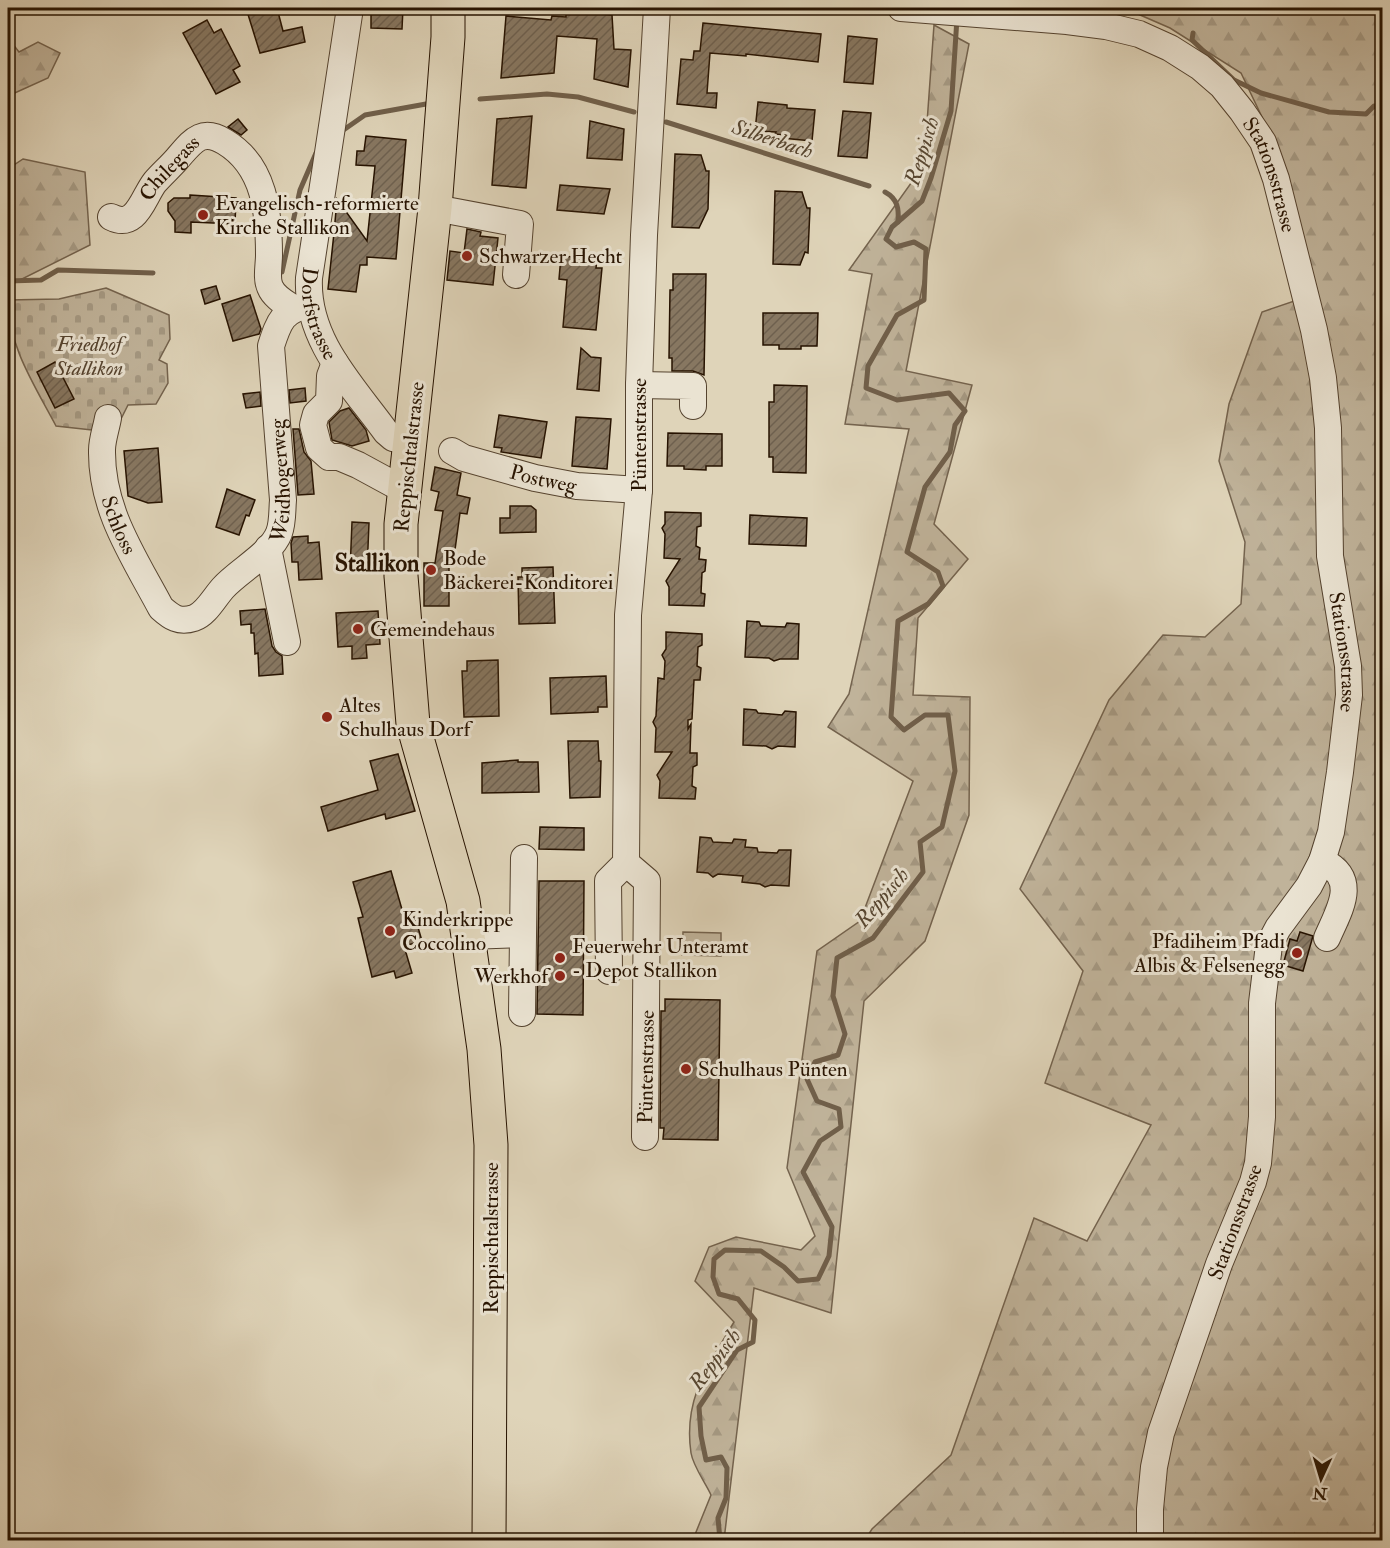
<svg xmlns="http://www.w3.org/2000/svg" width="1390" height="1548" viewBox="0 0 1390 1548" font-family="'IM FELL Double Pica',serif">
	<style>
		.green { fill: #c0b39a; stroke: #74634e; stroke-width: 1.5 }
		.forest { fill: url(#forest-firs); stroke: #74634e; stroke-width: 1.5 }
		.cemetery { fill: url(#cemetery-stones); stroke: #74634e; stroke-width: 1.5 }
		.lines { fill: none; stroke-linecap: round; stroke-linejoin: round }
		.stream { stroke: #705f4a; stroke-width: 5 }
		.building { fill: url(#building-hatch); stroke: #271301; stroke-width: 1.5 }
		.minor-casing { stroke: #55432f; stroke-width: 28 }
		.major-casing { stroke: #271301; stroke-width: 35 }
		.minor { stroke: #eae3d2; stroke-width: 26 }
		.major { stroke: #dfd4b9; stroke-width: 33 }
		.poi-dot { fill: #8f2418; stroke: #eae3d2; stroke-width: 2 }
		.labels { text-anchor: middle; stroke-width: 6; stroke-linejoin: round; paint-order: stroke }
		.street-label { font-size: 21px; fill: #271301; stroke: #eae3d2 }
		.poi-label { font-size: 21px; fill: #271301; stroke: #eae3d2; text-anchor: start }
		.park-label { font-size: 21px; font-style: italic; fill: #55432f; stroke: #eae3d2 }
		.water-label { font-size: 22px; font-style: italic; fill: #574631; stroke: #eae3d2 }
		.quarter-label { font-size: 24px; font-weight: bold; fill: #271301; stroke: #eae3d2 }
	</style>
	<defs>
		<pattern id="forest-firs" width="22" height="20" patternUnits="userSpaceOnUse" patternTransform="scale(1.5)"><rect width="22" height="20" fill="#c0b39a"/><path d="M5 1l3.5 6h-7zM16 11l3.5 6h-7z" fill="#a59983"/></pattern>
		<pattern id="cemetery-stones" width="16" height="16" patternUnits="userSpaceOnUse" patternTransform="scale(1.5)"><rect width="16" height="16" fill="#c0b39a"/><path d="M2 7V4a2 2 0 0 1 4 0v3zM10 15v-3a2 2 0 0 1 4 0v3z" fill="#a59983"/></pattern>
		<pattern id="building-hatch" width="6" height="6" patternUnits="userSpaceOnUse" patternTransform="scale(1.5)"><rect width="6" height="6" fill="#877761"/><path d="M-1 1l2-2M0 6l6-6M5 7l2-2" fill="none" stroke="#6e604e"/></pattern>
	</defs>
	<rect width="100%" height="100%" fill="#dfd4b9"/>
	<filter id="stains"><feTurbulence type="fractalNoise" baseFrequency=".00333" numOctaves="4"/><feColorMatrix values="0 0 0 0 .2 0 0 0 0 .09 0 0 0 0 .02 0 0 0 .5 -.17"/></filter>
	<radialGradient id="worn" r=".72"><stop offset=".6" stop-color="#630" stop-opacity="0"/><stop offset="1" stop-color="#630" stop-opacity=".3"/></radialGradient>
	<polygon class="green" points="683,932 721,933 721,956 682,955"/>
	<g class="forest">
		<polygon points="1124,8 1382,8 1382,1540 865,1540 872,1529 951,1455 1034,1218 1087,1241 1151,1125 1045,1083 1083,971 1020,889 1109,700 1163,635 1205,637 1241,604 1245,542 1219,461 1229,404 1262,312 1318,293 1281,157 1241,73 1170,28"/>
		<path d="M934 25 969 44 906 371 972 385 934 524 968 559 918 618 913 695 970 697 969 815 925 941 864 1001 831 1313 754 1288 724 1540H677L694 1537 711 1495C705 1482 693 1466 691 1453 683 1399 708 1366 734 1322L695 1281 709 1247 736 1237 801 1250 815 1236 787 1168 817 951 860 921 913 781 828 727 849 694 909 429 845 424 872 274 849 270 924 165Z"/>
		<polygon points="8,38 19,52 38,42 60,53 48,78 8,96"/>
		<polygon points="23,159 85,172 90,245 8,286 8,169"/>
	</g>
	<path class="cemetery" d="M106 288 169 315 170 339 159 360 167 364 168 383 156 404 128 405 120 421 92 430 56 426C35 386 8 346 8 300L59 299Z"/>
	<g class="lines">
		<g class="stream">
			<polyline points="1170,8 1173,10"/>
			<polyline points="1193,33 1192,40 1234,80 1261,93 1329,112 1366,114 1374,106 1382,108"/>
			<polyline points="480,99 547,94 578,97 634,112"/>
			<polyline points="666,122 869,186"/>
			<polyline points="342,131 365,115 426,104"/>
			<path d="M885 192C898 199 899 209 898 222"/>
			<polyline points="282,272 300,190 316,153"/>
			<polyline points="8,281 41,280 58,270 153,273"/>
			<polyline points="720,1540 718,1518 726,1498 727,1468 721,1457 706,1460 701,1436 699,1407 737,1350 753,1342 755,1320 738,1299 719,1294 713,1277 714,1259 725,1250 761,1251 784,1267 798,1281 818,1279 829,1256 832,1227 803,1172 820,1141 841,1127 839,1109 817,1101 807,1079 815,1062 838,1055 845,1034 833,996 837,958 873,938 923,872 920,842 942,827 955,771 948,715 925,715 904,730 891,717 898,621 928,604 943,586 938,572 907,552 925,487 950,452 955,425 965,411 949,393 897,400 866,388 868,366 897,315 924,300 926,249 914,242 896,247 886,239 892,227 922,201 931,178 951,111 957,18"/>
		</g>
	</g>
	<g class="building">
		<polygon points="246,8 277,8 283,31 302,27 305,42 260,53"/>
		<polygon points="371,8 403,8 402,29 371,28"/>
		<polygon points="566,11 612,15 614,49 631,50 628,87 594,79 597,39 557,36 554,73 501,78 506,16 551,20 552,16 566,17"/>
		<polygon points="207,20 214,33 221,29 240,66 233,70 240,82 216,94 183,33"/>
		<polygon points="703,23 821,34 818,62 746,54 746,56 710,53 707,93 717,93 716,108 677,104 681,59 693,60 694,51 700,51"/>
		<polygon points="848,36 877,39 873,84 844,82"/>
		<polygon points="758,102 787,105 787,108 815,110 812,141 782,138 783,135 775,134 776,132 755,131"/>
		<polygon points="843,111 871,113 867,158 838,156"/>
		<polygon points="532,116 526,188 492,185 497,119"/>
		<polygon points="238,119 247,130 241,135 228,127"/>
		<polygon points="590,121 624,129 622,160 587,158"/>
		<polygon points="366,136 406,140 396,259 367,257 367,265 360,265 356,292 328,289 334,233 344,235 335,222 337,199 367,241 375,166 356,165 357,151 364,151"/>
		<polygon points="675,154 701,155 706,171 709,171 708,209 699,228 672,227"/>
		<polygon points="560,185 610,189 604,214 557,210"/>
		<polygon points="775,191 802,192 807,208 810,208 808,253 805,252 800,265 773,264"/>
		<polygon points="190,195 236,198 235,224 191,222 191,233 175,232 175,221 168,211 168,203 174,198 190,198"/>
		<polygon points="467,229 481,232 480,236 498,238 493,285 447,280 450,251 464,253"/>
		<polygon points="561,256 597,259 596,268 602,268 596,330 563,327 567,280 559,279"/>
		<polygon points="673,274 706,274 704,375 693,371 672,371 672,358 669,358 670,290 673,290"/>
		<polygon points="216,286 220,299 205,304 201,290"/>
		<polygon points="250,295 261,329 259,334 233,341 222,304"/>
		<polygon points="763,313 818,313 817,346 801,346 801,349 779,349 779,345 763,345"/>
		<polygon points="581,348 591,357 601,358 599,391 577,389"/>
		<polygon points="55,362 74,399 55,408 37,372"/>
		<polygon points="774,385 807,386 806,473 773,472 773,457 769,457 769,402 774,402"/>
		<polygon points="305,388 306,401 290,403 289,390"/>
		<polygon points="260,392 261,406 246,408 243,394"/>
		<polygon points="349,408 366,430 369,441 352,446 332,440 329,422 340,411"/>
		<polygon points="499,415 547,422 541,458 501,452 502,448 494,447"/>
		<polygon points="576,417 611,419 607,469 572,466"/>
		<polygon points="293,429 299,429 304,452 311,461 314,494 298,495"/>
		<polygon points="668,433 722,434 722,466 706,466 706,470 684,469 684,466 667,466"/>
		<polygon points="158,448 162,502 148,503 128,496 124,451"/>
		<polygon points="435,467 461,473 457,495 470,498 467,514 460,513 454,557 449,556 449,606 424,606 424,563 435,563 443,511 435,510 439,492 431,490"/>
		<polygon points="227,489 255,500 249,516 246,515 239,535 216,527"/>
		<polygon points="510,506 531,506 536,510 536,532 500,533 500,518 510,518"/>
		<polygon points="665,512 701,513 701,526 697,527 696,546 700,548 699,559 706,560 705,571 702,573 701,593 705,594 704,606 669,605 669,587 666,581 680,559 664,558 665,534 662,528 665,524"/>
		<polygon points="750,515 807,518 806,546 749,544"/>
		<polygon points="352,522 369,523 367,571 350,571"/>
		<polygon points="308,536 308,543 319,542 322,579 299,580 298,562 292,562 291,543 293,537"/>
		<polygon points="553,567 555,623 519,624 518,577 522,577 522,568"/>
		<polygon points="265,609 272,646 276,652 282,656 283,674 259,676 258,653 255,654 254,633 251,633 251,624 241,625 240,611"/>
		<polygon points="378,611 380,644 366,645 367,658 352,659 352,646 338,647 336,613"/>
		<polygon points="747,621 759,622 761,626 785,627 787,623 799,624 798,659 780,659 774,661 769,658 745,657"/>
		<polygon points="666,632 702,634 702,645 698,647 697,666 701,668 700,680 694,680 692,719 688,720 688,729 691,724 690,753 697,753 697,765 693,767 692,786 696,788 695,799 659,798 660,781 657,775 672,752 655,752 656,728 653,722 656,716 658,678 664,679 665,661 662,655 666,649"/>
		<polygon points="498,660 499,716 464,717 462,671 467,671 467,661"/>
		<polygon points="606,676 607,707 598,707 598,712 551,714 550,678"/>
		<polygon points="744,709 756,710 758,713 782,715 785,711 796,712 795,747 778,746 772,749 766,746 743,745"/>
		<polygon points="568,741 598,741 599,761 601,761 600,797 570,798"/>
		<polygon points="398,754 415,811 386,819 385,814 328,831 321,807 378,790 370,761"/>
		<polygon points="518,760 518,762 538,762 539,792 482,793 482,763"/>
		<polygon points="540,827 584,828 584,850 539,849"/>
		<polygon points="700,837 711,838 713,842 732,843 734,839 746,840 745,847 757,848 758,852 777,853 779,850 791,850 789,886 771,885 765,887 760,884 742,882 743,876 718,874 713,877 708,873 697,872"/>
		<polygon points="391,871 405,920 415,917 422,941 404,946 412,973 396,978 394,971 372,977 358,918 363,917 353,882"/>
		<polygon points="539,881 584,881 583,1015 537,1014"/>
		<polygon points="1300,932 1313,936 1303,971 1283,965 1290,939 1297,941"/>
		<polygon points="665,999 720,1000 718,1140 663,1139 664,1128 660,1128 661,1011 665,1011"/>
	</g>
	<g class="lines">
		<g class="minor-casing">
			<g id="minor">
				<path id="s1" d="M350 8 309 278C306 340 352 385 386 432L393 438 410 442"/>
				<path id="s2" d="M901 8 1067 21 1106 26 1139 34 1170 48 1200 67 1222 86 1242 111 1263 142 1276 179 1314 330 1323 378 1328 428 1330 556 1348 666 1349 695 1340 772 1331 832 1322 861 1309 886 1278 928 1269 945 1262 1003V1117L1258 1163 1253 1182 1219 1264 1161 1433 1154 1467 1150 1509V1540"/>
				<polyline points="435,208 520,224 516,275"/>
				<path id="s3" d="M111 217C137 230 143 197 155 182 162 174 170 167 177 159 192 142 201 127 225 142 265 166 269 213 269 255 269 265 266 278 270 287 274 297 284 302 293 308"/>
				<polyline points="335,363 330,376 329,401 316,414 313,425 319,448 329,457 339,457 358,465 393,484 405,485"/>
				<polyline points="639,385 693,386 693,406"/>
				<path id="s4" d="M108 418C106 429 102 440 102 450 101 510 134 557 161 608 171 617 179 623 194 618 206 614 214 598 223 588 238 571 271 554 279 533 283 522 282 511 283 500L271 346C279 321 283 310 309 305"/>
				<path id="s5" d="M452 451 464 458 535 478 577 486 639 490"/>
				<polyline points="268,548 287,642"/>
				<path d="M1322 861C1360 879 1339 910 1327 938"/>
				<polyline points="626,863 647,881 645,1137"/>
				<polyline points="468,936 523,934"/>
				<path id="s6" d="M609 971 608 881 626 863 628 615 639 490V385L644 235 657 8"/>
				<polyline points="522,1013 524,858"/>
			</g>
		</g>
		<g class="major-casing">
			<polyline id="major" points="448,8 448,37 435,208 401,524 401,576 413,724 463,901 484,1049 491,1145 489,1540"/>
		</g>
		<use href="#minor" class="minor"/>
		<use href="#major" class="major"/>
	</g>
	<g class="poi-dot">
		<circle cx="203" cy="215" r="6"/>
		<circle cx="467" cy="256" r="6"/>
		<circle cx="431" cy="570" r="6"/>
		<circle cx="358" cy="629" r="6"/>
		<circle cx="327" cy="717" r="6"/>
		<circle cx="390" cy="931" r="6"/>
		<circle cx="1297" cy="953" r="6"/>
		<circle cx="560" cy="958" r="6"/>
		<circle cx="560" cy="976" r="6"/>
		<circle cx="686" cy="1069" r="6"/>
	</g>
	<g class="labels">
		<g class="street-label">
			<text dy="7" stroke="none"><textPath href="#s3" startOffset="84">Chilegass</textPath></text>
			<text dy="7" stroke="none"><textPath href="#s2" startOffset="441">Stationsstrasse</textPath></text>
			<text dy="7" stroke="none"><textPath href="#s1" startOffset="310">Dorfstrasse</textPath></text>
			<text dy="7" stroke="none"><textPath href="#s6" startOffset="544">Püntenstrasse</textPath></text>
			<text transform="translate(409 457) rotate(-84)" y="7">Reppischtalstrasse</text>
			<text dy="7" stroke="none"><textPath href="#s5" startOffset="96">Postweg</textPath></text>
			<text dy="7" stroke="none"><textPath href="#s4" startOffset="414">Weidhogerweg</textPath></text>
			<text dy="7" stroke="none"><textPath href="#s4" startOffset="110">Schloss</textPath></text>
			<text dy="7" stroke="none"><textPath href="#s2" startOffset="927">Stationsstrasse</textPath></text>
			<text transform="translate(646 1067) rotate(-89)" y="7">Püntenstrasse</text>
			<text transform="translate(1235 1222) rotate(-70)" y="7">Stationsstrasse</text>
			<text transform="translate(491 1238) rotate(-90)" y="7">Reppischtalstrasse</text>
		</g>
		<g class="poi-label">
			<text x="215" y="210">Evangelisch-reformierte<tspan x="215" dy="24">Kirche Stallikon</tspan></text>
			<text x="479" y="263">Schwarzer Hecht</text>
			<text x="443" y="565">Bode<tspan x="443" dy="24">Bäckerei-Konditorei</tspan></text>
			<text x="370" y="636">Gemeindehaus</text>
			<text x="339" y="712">Altes<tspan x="339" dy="24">Schulhaus Dorf</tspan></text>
			<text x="402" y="926">Kinderkrippe<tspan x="402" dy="24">Coccolino</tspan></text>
			<text x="1285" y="948" text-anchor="end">Pfadiheim Pfadi<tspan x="1285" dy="24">Albis &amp; Felsenegg</tspan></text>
			<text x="572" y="953">Feuerwehr Unteramt<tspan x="572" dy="24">- Depot Stallikon</tspan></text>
			<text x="548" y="983" text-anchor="end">Werkhof</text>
			<text x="698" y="1076">Schulhaus Pünten</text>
		</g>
		<g class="park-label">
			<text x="89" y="351">Friedhof<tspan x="89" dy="24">Stallikon</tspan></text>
		</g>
		<g class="water-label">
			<text transform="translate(773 138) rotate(18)" y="8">Silberbach</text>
			<text transform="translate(921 151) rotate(-73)" y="8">Reppisch</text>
			<text transform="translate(881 897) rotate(-50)" y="8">Reppisch</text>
			<text transform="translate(714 1359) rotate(-53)" y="8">Reppisch</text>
		</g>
		<g class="quarter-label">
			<text x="377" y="571">Stallikon</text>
		</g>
	</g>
	<rect width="1390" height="1548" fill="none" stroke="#dfd4b9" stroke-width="30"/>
	<rect x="9" y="9" width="1372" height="1530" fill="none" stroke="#271301" stroke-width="3"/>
	<rect x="15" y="15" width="1360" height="1518" fill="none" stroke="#271301" stroke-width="1.5"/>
	<g transform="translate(1321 1479) rotate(184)" stroke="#eae3d2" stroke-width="4.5" paint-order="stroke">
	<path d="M0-4.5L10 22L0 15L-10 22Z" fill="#271301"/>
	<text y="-9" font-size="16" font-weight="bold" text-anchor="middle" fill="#271301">N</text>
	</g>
	<rect width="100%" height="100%" filter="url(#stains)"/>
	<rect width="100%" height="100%" fill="url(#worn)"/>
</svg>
